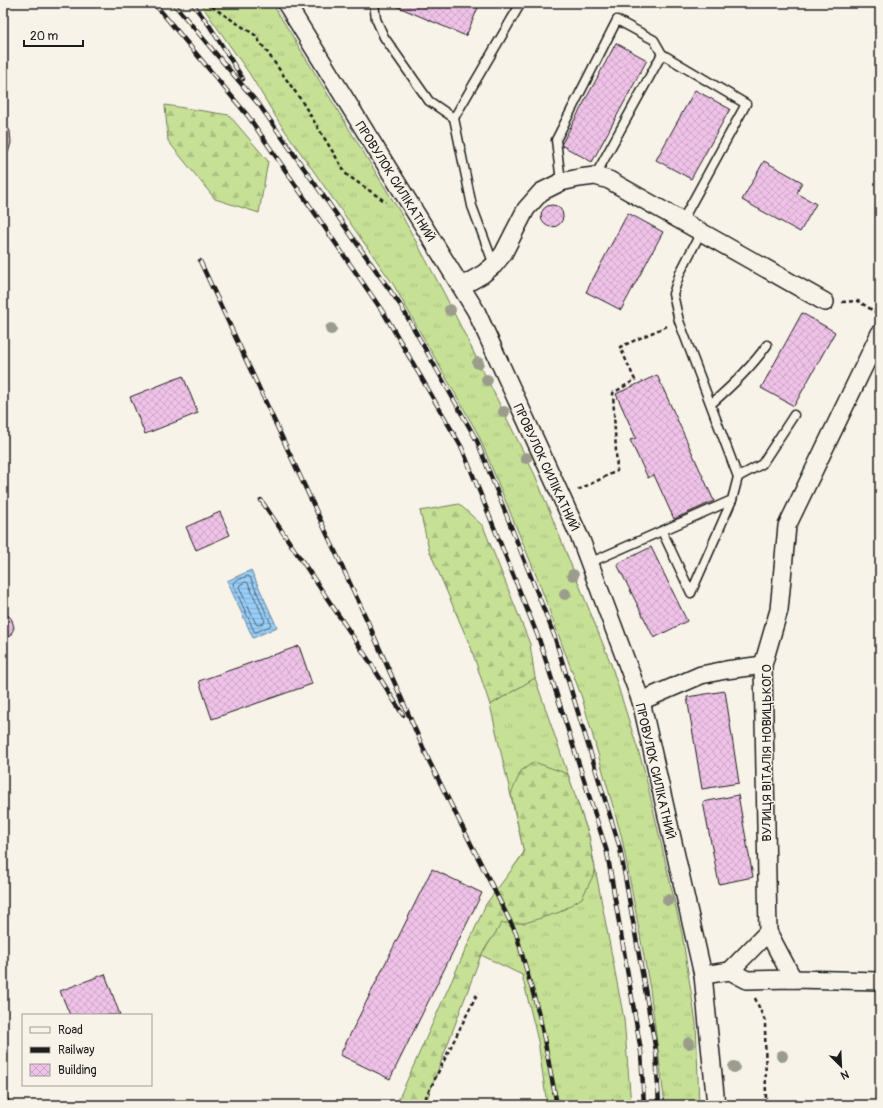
<svg xmlns="http://www.w3.org/2000/svg" width="883" height="1108" viewBox="0 0 883 1108" font-family="Pangolin,sans-serif">
	<style>
		.grass { fill: url(#grass-tufts); stroke: #717e59 }
		.forest { fill: url(#forest-firs); stroke: #717e59 }
		.water { fill: url(#water-rules); stroke: #67879f }
		.lines { fill: none; stroke-linecap: round; stroke-linejoin: round }
		.shore { stroke: #4e6374; stroke-width: 1 }
		.building { fill: url(#building-cross-hatch); stroke: #1c1c1c }
		.service-casing { stroke: #1c1c1c; stroke-width: 11 }
		.minor-casing { stroke: #1c1c1c; stroke-width: 20 }
		.path { stroke: #1c1c1c; stroke-width: 2.5; stroke-dasharray: 4 3; stroke-linecap: butt }
		.service { stroke: #f7f3e8; stroke-width: 8 }
		.minor { stroke: #f7f3e8; stroke-width: 17 }
		.rail-casing { stroke: #1c1c1c; stroke-width: 4.5 }
		.rail { stroke: #f7f3e8; stroke-width: 3; stroke-dasharray: 9; stroke-linecap: butt }
		.tree { fill: #9b9d8c }
		.labels { text-anchor: middle; stroke-width: 3; stroke-linejoin: round; paint-order: stroke }
		.street-label { font-size: 13px; fill: #1c1c1c; stroke: #f7f3e8 }
	</style>
	<defs>
		<pattern id="grass-tufts" width="24" height="20" patternUnits="userSpaceOnUse"><rect width="24" height="20" fill="#c6e096"/><path d="M3 7l-1-3M5 7V3M7 7l1-3M15 17l-1-3M17 17v-4M19 17l1-3" fill="none" stroke="#aac081"/></pattern>
		<pattern id="forest-firs" width="22" height="20" patternUnits="userSpaceOnUse"><rect width="22" height="20" fill="#c6e096"/><path d="M5 1l3.5 6h-7zM16 11l3.5 6h-7z" fill="#aac081"/></pattern>
		<pattern id="water-rules" width="6" height="5" patternUnits="userSpaceOnUse"><rect width="6" height="5" fill="#99cef7"/><path d="M0 2.5h6" fill="none" stroke="#83b0d3"/></pattern>
		<pattern id="building-cross-hatch" width="8" height="8" patternUnits="userSpaceOnUse"><rect width="8" height="8" fill="#efc2e7"/><path d="M0 0l8 8M0 8l8-8" fill="none" stroke="#cca6c6"/></pattern>
	</defs>
	<rect width="100%" height="100%" fill="#f7f3e8"/>
	<filter id="ink" filterUnits="userSpaceOnUse"><feTurbulence type="fractalNoise" baseFrequency=".025" numOctaves="2"/><feDisplacementMap in="SourceGraphic" scale="8" xChannelSelector="R" yChannelSelector="G"/><feConvolveMatrix kernelMatrix="1 2 1 2 8 2 1 2 1" color-interpolation-filters="sRGB"/></filter>
	<g filter="url(#ink)">
		<g class="grass">
			<polygon points="200,3 272,3 400,212 445,295 535,475 611,664 644,769 682,934 696,1023 699,1105 665,1105 650,989 622,838 582,698 538,580 478,434 393,284 279,122 249,73"/>
			<polygon points="535,678 589,836 624,1019 631,1105 547,1105 538,1041 522,975 481,955 502,922 524,923 511,871 524,852 490,705"/>
		</g>
		<g class="forest">
			<polygon points="165,105 229,115 268,161 259,213 215,199 168,141"/>
			<polygon points="459,504 483,526 530,644 535,678 490,705 471,648 429,550 420,511"/>
			<polygon points="534,762 568,774 589,836 595,872 582,898 560,912 525,923 502,923 481,955 425,1105 396,1105 486,904 524,853 511,794 521,771"/>
		</g>
		<polygon class="water" points="251,570 277,627 253,638 227,581"/>
		<g class="lines">
			<g class="shore">
				<polygon points="248,576 250,577 271,624 270,626 256,632 254,631 233,584 234,582"/>
				<polygon points="246,582 248,583 265,621 264,623 259,625 256,624 239,587 240,585"/>
			</g>
		</g>
		<g class="building">
			<polygon points="389,3 480,3 466,36"/>
			<polygon points="616,43 647,60 592,162 561,145"/>
			<polygon points="695,90 730,109 691,179 656,160"/>
			<polygon points="3,121 10,131 11,143 8,153 3,159"/>
			<polygon points="764,161 802,182 797,193 816,204 800,232 742,200"/>
			<circle cx="552" cy="216" r="11"/>
			<polygon points="628,213 663,232 621,310 586,292"/>
			<polygon points="802,313 835,332 794,406 761,388"/>
			<polygon points="657,375 714,501 674,519 654,475 648,478 630,440 636,438 616,394"/>
			<polygon points="183,376 198,413 145,434 130,397"/>
			<polygon points="220,512 230,535 196,550 186,527"/>
			<polygon points="651,547 687,621 654,638 617,564"/>
			<polygon points="3,614 9,616 12,620 14,628 10,636 3,640"/>
			<polygon points="299,646 312,684 212,719 199,681"/>
			<polygon points="725,691 739,783 702,789 687,697"/>
			<polygon points="738,795 753,877 719,884 703,802"/>
			<polygon points="432,869 482,893 390,1079 340,1055"/>
			<polygon points="105,974 120,1015 70,1015 60,991"/>
			<polygon points="3,1088 11,1105 3,1105"/>
		</g>
		<g class="lines">
			<g class="service-casing">
				<g id="service">
					<polyline points="374,3 376,19 384,37 429,101 454,118"/>
					<polyline points="595,176 662,54 746,104 682,221"/>
					<polyline points="561,182 556,140 617,20 654,40 662,54"/>
					<polyline points="494,265 472,206 454,118 521,3"/>
					<path d="M711 404C732 386 751 368 767 345"/>
					<polyline points="738,477 762,464 794,415"/>
					<polyline points="662,531 691,593 732,500"/>
					<polyline points="589,563 732,500 738,477 679,321 673,294 680,273 701,232"/>
				</g>
			</g>
			<g class="minor-casing">
				<g id="minor">
					<polyline points="286,3 476,311 581,540 641,701 703,975 716,1105"/>
					<polyline points="462,286 483,274 494,265 503,254 526,209 541,192 561,182 579,178 595,176 609,180 825,302"/>
					<polyline points="641,701 701,675 726,670 763,665"/>
					<polyline points="768,932 793,979"/>
					<polyline points="730,971 768,932 763,665 779,610 787,526 880,333"/>
					<polyline points="703,975 730,971 747,980 793,979 880,981"/>
				</g>
			</g>
			<g class="path">
				<polyline points="206,3 255,35 301,100 347,175 386,202"/>
				<polyline points="842,302 858,301 880,315"/>
				<polyline points="578,490 617,471 613,393 635,380 620,347 667,326"/>
				<polyline points="755,998 765,1021 766,1105"/>
				<polyline points="422,1105 478,992"/>
			</g>
			<use href="#service" class="service"/>
			<use href="#minor" class="minor"/>
			<g class="rail-casing">
				<g id="rail">
					<polyline points="154,3 248,116 385,315 462,448 539,639 607,852 641,1051 644,1105"/>
					<polyline points="173,3 260,106 401,306 477,441 554,635 620,848 656,1051 659,1105"/>
					<polyline points="192,3 209,25 243,79"/>
					<polyline points="200,261 367,620 429,761 516,933 540,1018 557,1105"/>
					<polyline points="261,500 370,662 403,715"/>
				</g>
			</g>
			<use href="#rail" class="rail"/>
		</g>
		<g class="tree">
			<circle cx="450" cy="310" r="6"/>
			<circle cx="331" cy="329" r="6"/>
			<circle cx="478" cy="363" r="6"/>
			<circle cx="487" cy="380" r="6"/>
			<circle cx="504" cy="412" r="6"/>
			<circle cx="526" cy="458" r="6"/>
			<circle cx="573" cy="575" r="6"/>
			<circle cx="565" cy="594" r="6"/>
			<circle cx="668" cy="900" r="6"/>
			<circle cx="689" cy="1043" r="6"/>
			<circle cx="782" cy="1056" r="6"/>
			<circle cx="734" cy="1067" r="6"/>
		</g>
	</g>
	<g class="labels">
		<g class="street-label">
			<text transform="translate(396 181) rotate(58)" y="5">ПРОВУЛОК СИЛІКАТНИЙ</text>
			<text transform="translate(547 467) rotate(65)" y="5">ПРОВУЛОК СИЛІКАТНИЙ</text>
			<text transform="translate(766 753) rotate(-90)" y="5">ВУЛИЦЯ ВІТАЛІЯ НОВИЦЬКОГО</text>
			<text transform="translate(656 771) rotate(77)" y="5">ПРОВУЛОК СИЛІКАТНИЙ</text>
		</g>
	</g>
	<rect width="883" height="1108" fill="none" stroke="#f7f3e8" stroke-width="16"/>
	<rect x="8" y="8" width="867" height="1092" fill="none" stroke="#1c1c1c" stroke-width="1.5" filter="url(#ink)"/>
	<rect x="22" y="1014" width="130" height="72" fill="#f7f3e8" stroke="#9f9d96"/>
	<rect x="30" y="1027" width="20" height="6" fill="#f7f3e8" stroke="#9f9d96"/>
	<text x="58" y="1034" font-size="12" fill="#1c1c1c">Road</text>
	<rect x="30" y="1047" width="20" height="6" fill="#1c1c1c" stroke="#9f9d96"/>
	<text x="58" y="1054" font-size="12" fill="#1c1c1c">Railway</text>
	<rect x="30" y="1064" width="20" height="12" fill="url(#building-cross-hatch)" stroke="#9f9d96"/>
	<text x="58" y="1074" font-size="12" fill="#1c1c1c">Building</text>
	<g transform="translate(841 1066) rotate(156)" stroke="#f7f3e8" stroke-width="3" paint-order="stroke">
	<path d="M0-3L7 15L0 10L-7 15Z" fill="#1c1c1c"/>
	<text y="-6" font-size="11" font-weight="bold" text-anchor="middle" fill="#1c1c1c">N</text>
	</g>
	<path d="M24 40v6h59v-6" fill="none" stroke="#1c1c1c" stroke-width="2"/>
	<text x="30" y="40" font-size="12" fill="#1c1c1c" stroke="#f7f3e8" stroke-width="3" paint-order="stroke">20 m</text>
</svg>
